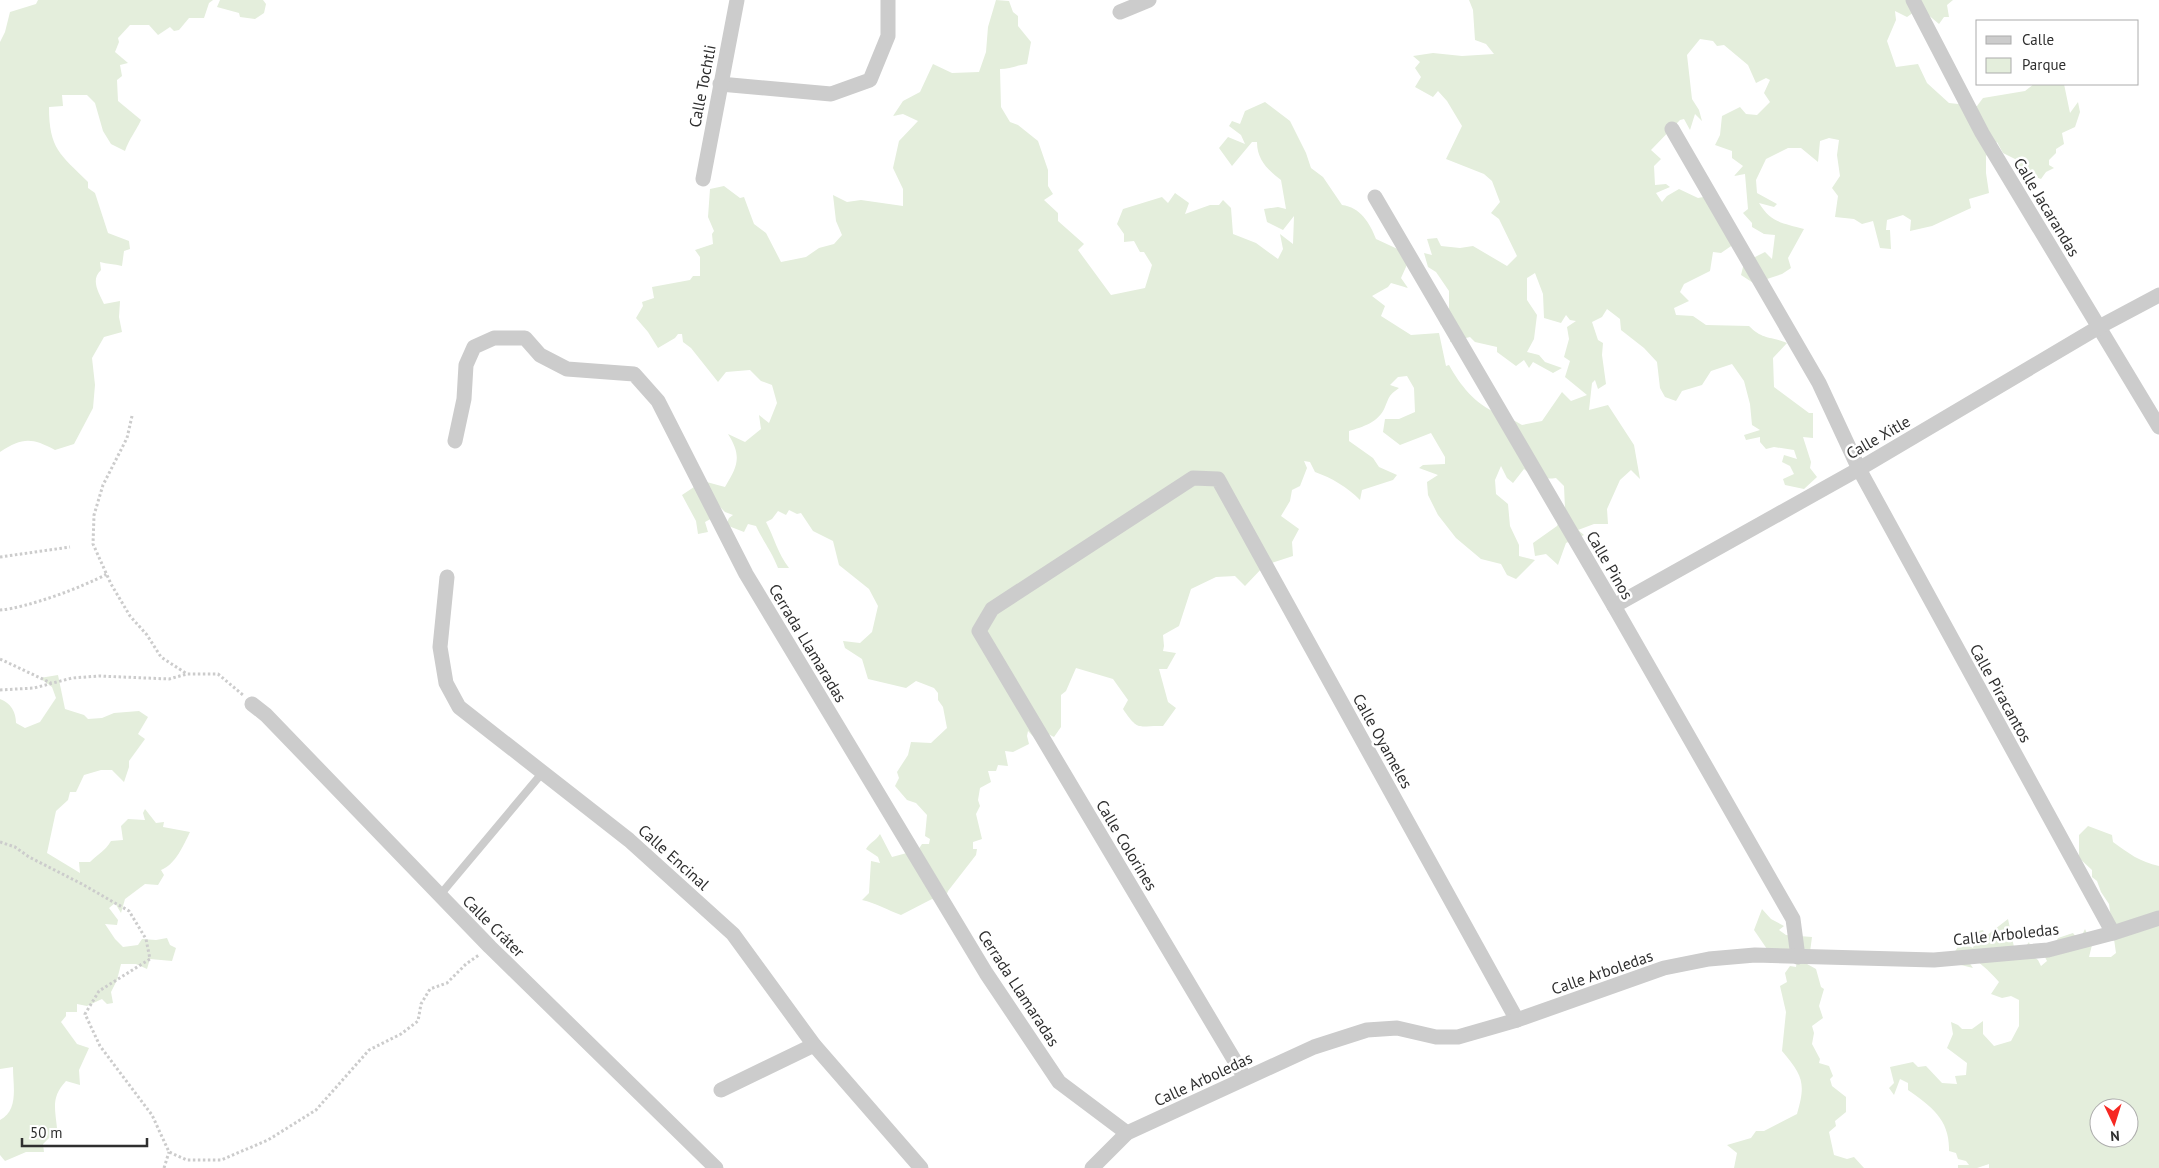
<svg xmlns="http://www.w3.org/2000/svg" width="2159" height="1168" viewBox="0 0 2159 1168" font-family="'PT Sans',sans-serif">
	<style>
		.green { fill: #e4eedc; fill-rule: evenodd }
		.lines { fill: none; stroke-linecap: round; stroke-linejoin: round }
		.path { stroke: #ccc; stroke-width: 3; stroke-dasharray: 2.5 2.5; stroke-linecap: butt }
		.lane { stroke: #ccc; stroke-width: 8 }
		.street { stroke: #ccc; stroke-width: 15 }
		.labels { text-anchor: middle; stroke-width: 5; stroke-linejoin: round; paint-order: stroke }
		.street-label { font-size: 16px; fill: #2f2f2f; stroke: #fff }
	</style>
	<rect width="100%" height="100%" fill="#fff"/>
	<g class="green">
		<path d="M38 0H213L209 3 204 18H189L179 30 174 31 170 27 158 35 149 25H130L118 38 119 42 115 52 128 63 120 65 122 76 117 80 118 101 141 120C136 131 129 139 125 151L111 144 103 131 95 103 87 95H62L63 106 49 107C49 149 60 154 88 182V188L95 193 108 233 129 241 130 249 124 251 122 266C114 264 107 264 100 262L101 270C90 280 99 293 104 304L120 301 119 317 122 332 104 337 92 358 95 385 93 408 74 444 55 450C32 438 23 437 0 452V42L5 32 10 12 36 4Z"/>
		<polygon points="220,0 263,0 266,4 264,13 255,19 240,17 239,13 217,7"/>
		<path d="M996 0 1009 1 1013 12 1018 16V26L1031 42 1027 64C1017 65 1010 69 1000 69L1001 107 1010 122 1018 125 1038 141 1048 170V186L1053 194 1044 200 1058 213V221L1084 244 1078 250 1111 295 1145 288 1152 265 1144 252H1140L1134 241 1124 242V234L1117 224 1123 209 1162 197 1168 203 1175 193 1189 203 1185 214 1210 205H1219L1223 200 1231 208 1233 234 1256 243 1278 259 1283 249 1280 234 1293 244 1294 216 1283 230 1267 222 1264 209 1278 207 1286 209 1281 180C1268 170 1257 160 1257 142H1252L1232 166 1219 148 1228 137 1245 144 1241 135 1229 126 1232 121 1240 124 1245 111 1265 102 1290 121 1306 153 1311 168 1323 177 1342 205C1360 207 1370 223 1376 239L1404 252 1410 258 1401 278 1408 288 1391 283 1388 287 1372 296 1385 306 1381 316 1411 335 1439 333 1446 366 1449 365C1460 385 1475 404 1497 413 1506 417 1514 420 1522 425L1542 421 1562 392 1571 401 1587 395 1565 377 1570 361 1564 357 1569 339 1567 327 1576 321 1570 320 1566 315 1561 323 1544 318 1543 294 1535 273 1527 278V300L1537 315 1534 339 1527 352 1539 355 1545 362 1562 368 1553 373 1533 362 1529 368 1524 360 1516 366 1497 352V347L1475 342 1470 337 1450 342 1451 331 1440 324 1449 309V291L1436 272 1428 267 1424 253 1432 255 1427 239 1437 238 1441 246 1460 248 1473 246 1507 266 1517 256 1499 219 1491 213 1500 202 1492 181 1484 174 1446 159 1462 126 1447 101 1438 91 1433 97 1415 87 1421 77 1415 68 1420 62 1413 56 1433 53 1462 56 1494 54 1486 44 1475 40 1473 10 1469 0H1953L1947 5 1949 17H1944L1939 24 1920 8 1907 17 1895 11 1896 20 1887 41 1896 67 1918 64 1927 83 1949 103 1977 106 1983 98 2025 91 2034 84H2064L2070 113 2078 102 2080 112 2075 127 2062 133 2064 144 2056 149V153L2049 160V165L2054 168 2046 172 2041 179 2022 172 2015 159 2003 153 1997 142 1986 156V173L1989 193 1969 199 1971 208 1932 226 1910 231 1911 220 1903 215 1887 220 1886 230H1890L1891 249 1880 248 1873 221 1862 224 1854 219 1835 217 1838 196 1832 188 1840 176 1837 155 1839 140 1829 138 1820 141 1818 162 1801 148H1788L1766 159 1756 180 1757 193 1777 204 1774 207 1759 203C1771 223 1783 223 1804 229L1788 258 1791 268 1782 274 1767 279 1764 290 1741 275 1745 259 1755 257 1765 252 1772 259 1775 235 1764 234 1752 227V223L1743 213 1748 209 1745 174 1734 176 1743 166 1732 158V151L1715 145 1720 135 1722 116 1740 107 1746 114 1757 115 1770 102 1764 93 1770 80 1766 78 1756 83 1748 65 1724 45 1717 46 1713 41 1700 39 1687 55 1692 99 1699 110 1702 121 1695 114 1690 130 1684 119 1680 120 1651 150 1661 159 1654 166 1655 185 1666 184 1670 187 1656 193 1662 202 1667 196 1679 189 1698 198 1714 195 1731 223H1735L1737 242 1721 253 1713 252 1710 271 1684 284 1680 292 1689 301 1674 308 1676 315 1693 316 1706 325 1749 326C1763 340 1770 336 1787 343L1773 358 1774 387 1809 413H1813V438L1803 437 1811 462 1810 468 1817 477 1804 489 1785 485 1783 479 1794 474 1790 466 1782 462 1784 455 1797 459 1794 450 1774 447 1766 449 1760 442V437L1746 440 1744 435 1760 430 1752 425 1750 404 1744 381 1732 364 1711 371 1702 385 1682 391 1676 401 1665 397 1660 388 1657 362 1644 348 1621 330 1620 319 1607 309 1602 317 1592 322 1598 340 1603 343 1602 355 1606 384 1598 389 1595 380 1592 383 1589 410 1608 405 1634 445 1640 479 1631 470 1620 480 1607 509 1608 524H1594L1578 530 1584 535 1566 543 1558 565 1546 554 1535 556 1533 543 1557 526 1565 509 1564 486 1556 478C1544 480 1533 477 1524 469L1513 483 1507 478 1501 466 1495 480 1496 494 1508 504 1510 526 1519 545V556L1535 560 1516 579 1507 575 1501 564 1481 559 1456 538 1438 515 1428 495 1427 482 1438 475 1419 468 1423 465 1445 464V457L1431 433 1400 445 1383 432 1385 419H1399L1415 412 1414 388 1407 376 1398 377 1390 385 1399 388C1388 396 1390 396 1385 407 1379 422 1363 427 1349 431V441L1373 458 1379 467 1397 475 1393 480 1362 490 1360 500C1347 487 1332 478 1315 472L1310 462 1304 461 1307 468 1300 486 1292 490 1290 501 1281 516 1299 529 1292 542 1293 556 1265 565 1245 586 1235 576 1216 577 1191 589 1179 626 1163 635 1164 646 1163 651 1176 653 1167 669H1159L1168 702 1176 708 1163 726C1139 725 1139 733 1123 709L1128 700 1113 679 1076 668 1066 691 1061 695V727L1054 737 1046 733 1043 747 1028 731 1027 736 1029 744 1013 752 1005 751 1008 766 998 765 996 771H988L991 782 980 788 978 800 980 806 976 814 982 839 973 842V849H977L976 855 948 891 943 904 932 899 901 915C887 910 876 903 862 900L869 893 871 861 880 863 878 857 866 849C870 842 876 841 880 834L892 857 918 850 922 844H929L930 839 925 836 927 815 916 803 907 800 895 786 899 778 897 772 908 755 911 742 931 743 947 728 943 707 938 700V693L934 688 916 681 906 688 868 679 862 659 845 648 843 641 860 643 872 632 878 606 869 589 839 565 833 541 813 531 801 513 797 514 789 510 786 515 778 511 772 519 766 522C774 537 778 554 789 568H778C772 552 763 541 756 526L748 524 744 532 726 525 729 518 733 515 725 512 719 506 718 515 705 522 708 532 698 534 696 521 682 495 703 481 725 487C738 466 742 456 728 434L745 442 761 429 759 415 769 423 777 403 772 385 761 381 750 370 726 372 718 382 691 348 683 342 682 334H678L675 338 658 348 648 332 636 318 643 306 642 302 654 298 652 287 690 280 693 276H700V257L695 250 713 244 712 234 714 231 708 217 710 189 724 186 740 198 744 197 754 224 766 233 781 262 806 257 819 248 834 244 842 235 836 221 833 195 847 202 861 200 903 206V189L893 168 899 141 918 121 903 114 893 116 903 101 920 92 933 64 952 73 979 72 986 52 988 27Z"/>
		<path d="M58 675 65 709 84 715 88 719 102 718 114 713 139 711 148 717 138 734 145 739 129 761V767L124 782 112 770H101L84 775 76 792H70L68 800 56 811 47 853 80 873 79 862H90C98 854 105 851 111 841L123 840 121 826 128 819 145 820 143 813 145 809 156 823 164 822 163 827 190 832C183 846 176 864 161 870L164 875 158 885 145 884 125 899 121 913 115 903 109 908 118 920 117 925 105 924 115 939 123 947 138 945 142 939 156 940 167 938 170 945 176 948 172 961 150 959 147 969 136 964H121L117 980 111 992 113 1003 107 1004 102 999 87 1006 77 1004V1012H66V1016L61 1022 77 1044 89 1048 79 1070 80 1085 66 1081C51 1097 55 1108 57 1128H53L50 1137 43 1144 44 1152H26L5 1161 0 1155V1120C19 1110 13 1086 13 1067L0 1069V699C11 703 16 712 16 723L25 728 40 722 56 698 52 687 40 678Z"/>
		<path d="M2088 826 2112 835 2113 842C2128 853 2140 862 2159 866V1168H1989V1164L1977 1168H1958V1165H1969L1966 1161 1958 1159 1956 1153 1949 1151C1950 1120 1932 1107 1908 1090V1083L1900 1079 1894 1095 1889 1088 1894 1083 1890 1067 1913 1062 1918 1067 1926 1066 1942 1083 1957 1084 1955 1076 1966 1075 1967 1063 1947 1048 1953 1034 1951 1022 1958 1025 1962 1029H1972L1983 1021V1034L1994 1046 2011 1041 2019 1026V1000L2011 996 2002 998 1991 994 1999 982C1988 970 1979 960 1964 955L1973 968 1957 964 1954 953 1961 942 1973 948 1978 931 1983 930 1986 936 2008 919 2014 947 2026 946 2029 942 2034 957 2038 960 2041 966 2047 961 2041 949 2054 946 2058 938 2073 933 2079 941 2085 929 2092 945 2089 957H2111L2116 953 2109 904 2101 892 2097 881 2092 877V870L2079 858V835ZM2099 1108H2129V1138H2099Z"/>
		<path d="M1762 909 1771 919 1784 926 1779 930 1786 935 1812 937 1810 952 1807 964 1816 969 1821 987 1824 989 1819 1006 1823 1018 1812 1026 1814 1033 1812 1044 1820 1059 1819 1063 1829 1066 1833 1076 1830 1079 1832 1086 1846 1097V1112L1835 1121 1836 1126 1829 1132 1834 1155 1847 1159 1854 1157 1864 1168H1734L1737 1153 1727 1145 1751 1138 1756 1131H1764L1797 1114C1806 1083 1803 1076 1782 1051L1786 1012 1780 986 1787 982 1785 973 1790 966 1796 967 1798 952 1767 949 1754 930Z"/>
	</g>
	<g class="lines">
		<g class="path">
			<polyline points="132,416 127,438 103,485 94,515 93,544 111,584 130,616 147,635 161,657 187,674"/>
			<polyline points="0,557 70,547"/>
			<path d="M0 610C27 608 83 587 107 574"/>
			<polyline points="0,659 51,683"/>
			<polyline points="0,690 34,688 72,678 99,676 169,679 187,674 218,674 243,695"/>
			<polyline points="0,842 15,847 29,857 82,884 129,911 146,939 150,959 99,991 85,1014 100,1046 152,1115 169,1152 187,1160 221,1160 268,1140 316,1110 369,1050 401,1034 418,1021 421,1004 430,989 447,983 466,964 479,955"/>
			<polyline points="164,1168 169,1152"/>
		</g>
		<polyline class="lane" points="440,895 543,772"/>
		<g class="street">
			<polyline points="1913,0 1982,133 2159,427"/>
			<polyline points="1120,12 1149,0"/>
			<polyline points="720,84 831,94 870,80 888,36 888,0"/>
			<polyline points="1672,129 1819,383 1859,469 2113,933"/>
			<polyline points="703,179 737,0"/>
			<polyline points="1375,197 1614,606 1793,919 1798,957"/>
			<polyline points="455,441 464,399 466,365 474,347 494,338 525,338 540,355 567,369 634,374 658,401 746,574 986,973 1059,1082 1127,1133"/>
			<polyline points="447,577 440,647 446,683 459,707 629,840 733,934 814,1045 921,1168"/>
			<polyline points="1614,606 1859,469 2099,327 2159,295"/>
			<polyline points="252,704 266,715 490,947 716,1168"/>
			<polyline points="1245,1078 979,631 992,609 1193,478 1218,479 1517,1020"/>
			<polyline points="721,1090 814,1045"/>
			<polyline points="1092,1168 1127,1133 1314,1047 1367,1030 1397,1028 1436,1037 1458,1037 1517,1020 1664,968 1709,959 1755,955 1934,960 2048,950 2113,933 2159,918"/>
		</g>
	</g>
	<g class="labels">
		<g class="street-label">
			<text transform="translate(702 86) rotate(-79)" y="6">Calle Tochtli</text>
			<text transform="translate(2047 207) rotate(59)" y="6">Calle Jacarandas</text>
			<text transform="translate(1878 437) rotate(-30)" y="6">Calle Xitle</text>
			<text transform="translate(1610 565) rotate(60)" y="6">Calle Pinos</text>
			<text transform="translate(808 643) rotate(59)" y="6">Cerrada Llamaradas</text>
			<text transform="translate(2001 693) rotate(61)" y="6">Calle Piracantos</text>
			<text transform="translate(1383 741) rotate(61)" y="6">Calle Oyameles</text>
			<text transform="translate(1127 845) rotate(59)" y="6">Calle Colorines</text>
			<text transform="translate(674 857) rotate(42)" y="6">Calle Encinal</text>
			<text transform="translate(494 926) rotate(45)" y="6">Calle Cráter</text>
			<text transform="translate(2006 934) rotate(-6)" y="6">Calle Arboledas</text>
			<text transform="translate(1602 972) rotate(-19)" y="6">Calle Arboledas</text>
			<text transform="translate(1019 988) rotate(57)" y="6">Cerrada Llamaradas</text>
			<text transform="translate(1203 1079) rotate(-25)" y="6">Calle Arboledas</text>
		</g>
	</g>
	<rect x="1976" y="20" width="162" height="65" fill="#ffffff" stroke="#acacac"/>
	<rect x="1986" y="36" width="25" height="8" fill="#cccccc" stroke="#acacac"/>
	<text x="2022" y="45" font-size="15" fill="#2f2f2f">Calle</text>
	<rect x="1986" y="58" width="25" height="15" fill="#e4eedc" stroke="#acacac"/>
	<text x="2022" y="70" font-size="15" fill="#2f2f2f">Parque</text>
	<g transform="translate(2114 1123) rotate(176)"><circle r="24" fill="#ffffff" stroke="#acacac"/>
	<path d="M0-4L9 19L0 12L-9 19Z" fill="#f62822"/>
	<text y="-8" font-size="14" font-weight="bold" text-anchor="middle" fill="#2f2f2f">N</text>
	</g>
	<path d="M22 1138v8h125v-8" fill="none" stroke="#2f2f2f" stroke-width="2.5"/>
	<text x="30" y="1138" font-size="15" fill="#2f2f2f" stroke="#ffffff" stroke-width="4" paint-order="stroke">50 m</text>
</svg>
